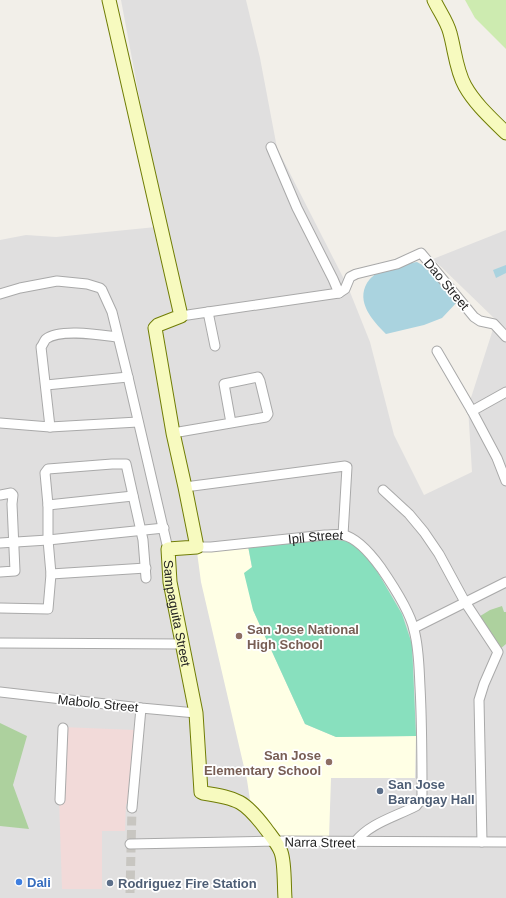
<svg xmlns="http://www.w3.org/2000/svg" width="506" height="898" viewBox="0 0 506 898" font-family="Helvetica,sans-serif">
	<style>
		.residential { fill: #e0dfdf }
		.commercial { fill: #f2dad9 }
		.education { fill: #ffffe5 }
		.grass { fill: #cdebb0 }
		.forest { fill: #add19e }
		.pitch { fill: #88e0be }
		.water { fill: #aad3df }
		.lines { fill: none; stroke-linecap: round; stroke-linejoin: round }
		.street-tunnel { stroke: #c8c6c1; stroke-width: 9; stroke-dasharray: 9 4.5; stroke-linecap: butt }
		.street-casing { stroke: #a9a9a9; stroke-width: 11 }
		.secondary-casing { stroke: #707d05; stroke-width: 15 }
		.street { stroke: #fff; stroke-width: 9 }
		.secondary { stroke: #f7fabf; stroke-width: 13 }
		.education-dot { fill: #8d6e63; stroke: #fff; stroke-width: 1.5 }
		.service-dot { fill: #5c6f8a; stroke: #fff; stroke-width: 1.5 }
		.shop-dot { fill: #3f7fe0; stroke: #fff; stroke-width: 1.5 }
		.labels { text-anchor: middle; stroke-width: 3.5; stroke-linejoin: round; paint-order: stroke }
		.street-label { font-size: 13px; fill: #222; stroke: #fff }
		.education-label { font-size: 13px; font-weight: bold; fill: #785e54; stroke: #fff; text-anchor: start }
		.service-label { font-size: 13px; font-weight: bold; fill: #4e5e75; stroke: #fff; text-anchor: start }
		.shop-label { font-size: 13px; font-weight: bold; fill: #366cbe; stroke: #fff; text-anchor: start }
	</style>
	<rect width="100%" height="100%" fill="#f2efe9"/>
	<polygon class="residential" points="121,0 246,0 260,58 277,148 348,287 370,342 394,435 424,495 472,472 468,407 496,320 433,259 506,230 506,898 0,898 0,240 26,235 56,237 166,226 142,112"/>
	<polygon class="commercial" points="62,727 135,730 132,804 126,804 125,831 102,831 102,889 62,889 59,799"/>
	<polygon class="education" points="248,546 252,568 253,610 305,724 336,737 416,736 415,778 331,778 329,838 278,836 258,809 250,800 247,780 201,582 197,552"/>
	<polygon class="grass" points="465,0 506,0 506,49 475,18"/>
	<g class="forest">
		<polygon points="502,606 504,612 506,612 506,644 500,649 477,618 490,610"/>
		<polygon points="0,723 27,736 13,785 29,829 0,826"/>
	</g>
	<polygon class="pitch" points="304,538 352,541 363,552 377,571 402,614 412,644 416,736 336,737 305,724 253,610 244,573 252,567 248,546"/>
	<g class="water">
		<path d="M417 262 431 270 458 301 442 318 424 325 386 334C372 320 356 302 367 283 370 278 376 273 381 271 392 266 405 264 417 262Z"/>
		<polygon points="506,265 506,273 496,278 493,270"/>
	</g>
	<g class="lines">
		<polyline class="street-tunnel" points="130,893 132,808"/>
		<g class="street-casing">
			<g id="street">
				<polyline points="271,147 297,208 333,279 339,293"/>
				<polyline points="0,294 20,288 57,281 87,284 100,288 102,290 112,312 128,377 168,549"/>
				<polyline points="208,312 339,293 345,289 350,277 356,274 397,264 421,253 474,317 480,321 494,324 506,337"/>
				<polyline points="181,316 208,312 215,346"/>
				<polyline points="437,351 472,411"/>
				<polyline points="46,385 128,377"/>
				<polyline points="506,392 472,411 497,458 506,481"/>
				<polyline points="0,423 50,427 138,422"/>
				<path d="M50 427 41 347C43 345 44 341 46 339 60 328 101 335 117 337"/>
				<polyline points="173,433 266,417 268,414 260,381 258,377 224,384 231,423"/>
				<polyline points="185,487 345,466 347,467 343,535"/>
				<polyline points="383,490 409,514 424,532 439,554 465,602 498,652 484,684 479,700 482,842"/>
				<polyline points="0,495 11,493 13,495 12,504 15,571 0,572"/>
				<polyline points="48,505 133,496"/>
				<polyline points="0,543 48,540 164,528"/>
				<path id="s1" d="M197 547H211L325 535C331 535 338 534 343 535 358 538 373 557 381 568 392 584 410 611 414 630 419 648 419 668 420 687 422 723 422 760 422 796L420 801 416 806C395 817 370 823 355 842"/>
				<polyline points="51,574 146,568"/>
				<polyline points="0,608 48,609 51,574 48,540 48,505 45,473 48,469 112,464 126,464 143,540 146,578"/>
				<polyline points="414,628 506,582"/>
				<polyline points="0,643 183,644"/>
				<polyline points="0,692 141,708 196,713"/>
				<polyline points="60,800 63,728"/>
				<polyline points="132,808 141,708"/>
				<polyline points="130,844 275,841 506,842"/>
			</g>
		</g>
		<g class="secondary-casing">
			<g id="secondary">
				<path id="s2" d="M109 0 181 316 158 325 155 328 173 433 185 487 197 547 168 549 170 582 196 713 201 792 203 793C238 798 245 801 266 829 271 836 278 844 281 852 285 863 284 886 285 898"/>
				<path d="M434 0C439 11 447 21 450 33 455 51 456 70 465 86 475 104 492 119 506 133"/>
			</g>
		</g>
		<use href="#street" class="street"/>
		<use href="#secondary" class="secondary"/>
	</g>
	<g class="education-dot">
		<circle cx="239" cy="636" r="4"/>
		<circle cx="329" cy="762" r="4"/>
	</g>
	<g class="service-dot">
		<circle cx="380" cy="791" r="4"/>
		<circle cx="110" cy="883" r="4"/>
	</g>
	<circle class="shop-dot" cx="19" cy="882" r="4"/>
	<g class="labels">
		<g class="street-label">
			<text transform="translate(447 284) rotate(50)" y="5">Dao Street</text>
			<text dy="5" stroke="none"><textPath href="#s1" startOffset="119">Ipil Street</textPath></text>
			<text dy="5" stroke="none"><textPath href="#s2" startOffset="670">Sampaguita Street</textPath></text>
			<text transform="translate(98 703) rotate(6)" y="5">Mabolo Street</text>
			<text transform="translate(320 842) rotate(1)" y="5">Narra Street</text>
		</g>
		<g class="education-label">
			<text x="247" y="634">San Jose National<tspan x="247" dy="15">High School</tspan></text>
			<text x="321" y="760" text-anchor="end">San Jose<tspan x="321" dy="15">Elementary School</tspan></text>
		</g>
		<g class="service-label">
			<text x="388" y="789">San Jose<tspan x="388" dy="15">Barangay Hall</tspan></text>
			<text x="118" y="888">Rodriguez Fire Station</text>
		</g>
		<g class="shop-label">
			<text x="27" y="887">Dali</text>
		</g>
	</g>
</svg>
